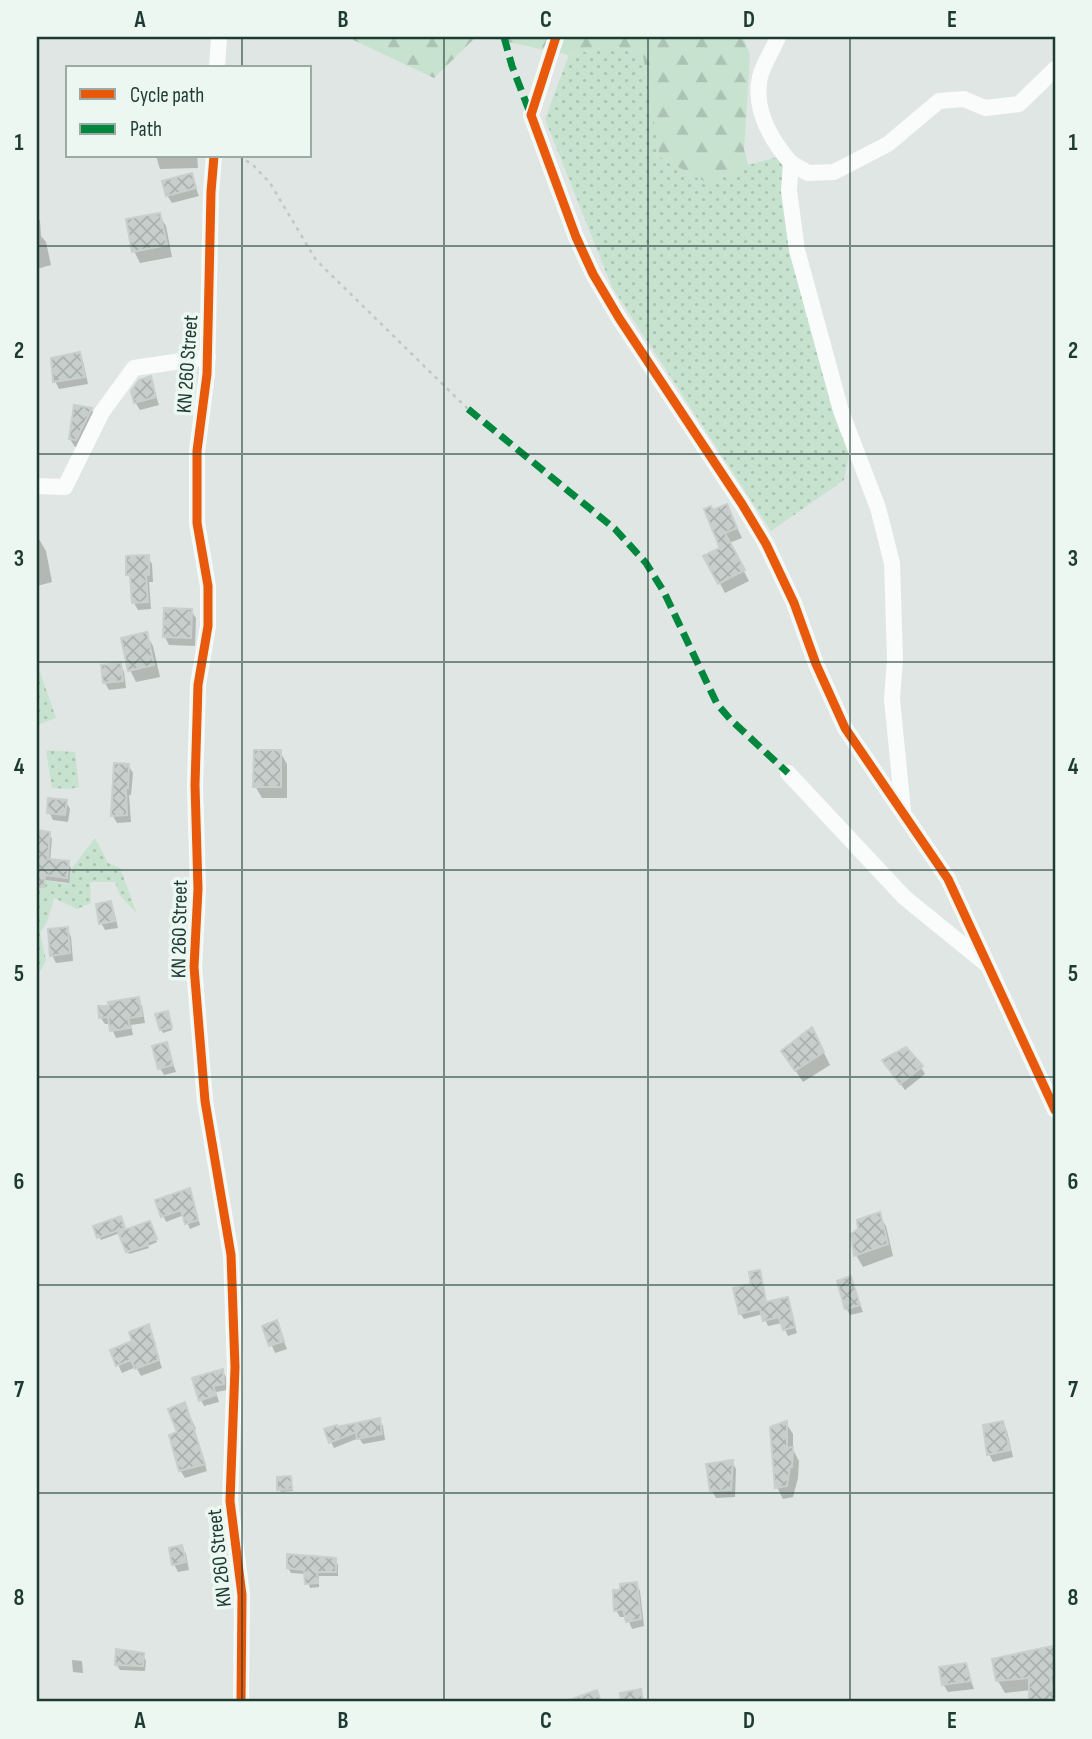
<svg xmlns="http://www.w3.org/2000/svg" width="1092" height="1739" viewBox="0 0 1092 1739" font-family="'Sofia Sans Condensed',sans-serif">
	<style>
		.grass { fill: url(#grass-dots) }
		.forest { fill: url(#forest-firs) }
		.shadow { fill: #0003 }
		.building { fill: url(#building-cross-hatch); stroke: #c8cfcc; stroke-width: 2 }
		.lines { fill: none; stroke-linecap: round; stroke-linejoin: round }
		.path { stroke: #bec8c5; stroke-width: 2.5; stroke-dasharray: 3.5 5; stroke-linecap: butt }
		.street { stroke: #fafbfb; stroke-width: 16 }
		.quiet { stroke: #00873e; stroke-width: 7; stroke-dasharray: 14 7; stroke-linecap: butt }
		.cycleway-casing { stroke: #edf7f2; stroke-width: 13 }
		.cycleway { stroke: #e8590c; stroke-width: 9 }
		.grid { fill: none; stroke: #1d3a33; stroke-width: 2; stroke-opacity: 0.55 }
		.labels { text-anchor: middle; stroke-width: 7; stroke-linejoin: round; paint-order: stroke }
		.street-label { font-size: 21px; fill: #1d3a33; stroke: #edf7f2 }
		.neatline { fill: none; stroke: #1d3a33; stroke-width: 2.5 }
		.grid-label { font-size: 23px; text-anchor: middle; font-weight: bold; fill: #1d3a33 }
	</style>
	<defs>
		<pattern id="grass-dots" width="8" height="8" patternUnits="userSpaceOnUse" patternTransform="scale(1.75)"><rect width="8" height="8" fill="#c7e2cf"/><path d="M2 2h.1M6 6h.1" fill="none" stroke="#aac3b2" stroke-width="1.8" stroke-linecap="round"/></pattern>
		<pattern id="forest-firs" width="22" height="20" patternUnits="userSpaceOnUse" patternTransform="scale(1.75)"><rect width="22" height="20" fill="#c7e2cf"/><path d="M5 1l3.5 6h-7zM16 11l3.5 6h-7z" fill="#aac3b2"/></pattern>
		<pattern id="building-cross-hatch" width="8" height="8" patternUnits="userSpaceOnUse" patternTransform="scale(1.75)"><rect width="8" height="8" fill="#c7cecb"/><path d="M0 0l8 8M0 8l8-8" fill="none" stroke="#aab2af"/></pattern>
	</defs>
	<rect width="100%" height="100%" fill="#e0e6e3"/>
	<g class="grass">
		<polygon points="613,46 643,56 660,157 709,184 748,165 785,155 785,223 849,454 844,480 771,531 612,287 545,119 569,55"/>
		<polygon points="37,664 56,718 37,725"/>
		<polygon points="46,750 75,752 79,787 70,789 52,788"/>
		<polygon points="95,838 108,863 120,868 137,914 120,895 115,882 90,882 91,903 77,909 54,898 47,922 40,933 46,960 41,970 37,972 37,894 45,880 68,884 73,867"/>
	</g>
	<g class="forest">
		<polygon points="347,37 476,37 434,78"/>
		<polygon points="484,37 743,37 750,55 744,149 748,165 709,184 660,157 643,56 613,46 569,55"/>
	</g>
	<g class="shadow">
		<polygon points="37,150 39,154 39,164 37,164"/>
		<polygon points="156,156 197,156 198,168 160,169"/>
		<polygon points="191,175 199,196 172,203 167,195"/>
		<polygon points="37,215 40,221 41,236 46,242 51,265 37,269"/>
		<polygon points="159,215 166,226 172,257 140,263 134,251"/>
		<polygon points="79,354 83,361 88,384 59,389 55,381"/>
		<polygon points="150,378 159,405 140,410 135,402"/>
		<polygon points="91,409 96,417 80,447 75,447 70,439"/>
		<polygon points="727,507 742,538 729,543 749,581 725,593 706,557 722,549 713,512"/>
		<polygon points="39,539 46,551 52,582 37,586 37,540"/>
		<polygon points="148,557 152,564 153,582 149,582 151,609 138,610 134,603 132,582 128,575"/>
		<polygon points="191,611 196,618 195,646 169,645 165,637"/>
		<polygon points="146,634 153,646 160,677 136,682 130,670"/>
		<polygon points="120,664 124,672 126,688 109,690 105,683"/>
		<polygon points="280,752 287,764 287,798 262,798 255,786"/>
		<polygon points="128,765 133,773 131,795 129,795 131,822 117,823 113,816"/>
		<polygon points="66,802 70,809 68,822 53,820 49,812"/>
		<polygon points="37,833 49,834 52,839 50,861 68,863 71,868 69,883 38,879 39,889 37,889"/>
		<polygon points="110,903 114,911 118,928 105,930 101,923"/>
		<polygon points="67,929 71,937 73,961 56,963 52,955"/>
		<polygon points="138,999 142,1006 145,1023 131,1025 133,1035 116,1038 110,1024 105,1024 100,1017 111,1007"/>
		<polygon points="169,1016 172,1030 163,1033 161,1030"/>
		<polygon points="818,1041 830,1065 803,1082 783,1052"/>
		<polygon points="166,1044 176,1072 164,1075 160,1068"/>
		<polygon points="888,1067 921,1067 925,1074 905,1090"/>
		<polygon points="192,1196 200,1225 190,1229 184,1215 166,1222 157,1201"/>
		<polygon points="879,1215 886,1226 893,1256 863,1267 856,1255 853,1235"/>
		<polygon points="122,1221 125,1231 151,1226 157,1242 148,1246 149,1248 129,1254 120,1233 101,1240 99,1237"/>
		<polygon points="759,1272 762,1278 767,1304 787,1299 797,1333 788,1336 782,1323 768,1326 763,1314 744,1319 740,1313"/>
		<polygon points="850,1278 863,1312 850,1315 846,1308"/>
		<polygon points="276,1322 287,1349 275,1353 264,1327"/>
		<polygon points="148,1327 156,1344 154,1345 162,1368 141,1376 136,1367 122,1373 112,1351 135,1342"/>
		<polygon points="222,1371 226,1377 227,1390 216,1392 219,1402 204,1406 201,1400"/>
		<polygon points="184,1404 196,1429 194,1430 207,1471 185,1478 180,1470 179,1433"/>
		<polygon points="379,1420 383,1426 385,1440 363,1444 359,1438 334,1448 331,1442 337,1429"/>
		<polygon points="786,1423 793,1434 793,1450 799,1461 798,1478 793,1497 783,1499 777,1487"/>
		<polygon points="1003,1423 1007,1431 1013,1457 993,1462 989,1454"/>
		<polygon points="732,1462 736,1469 735,1497 716,1498 712,1491"/>
		<polygon points="290,1478 293,1491 281,1492 279,1489"/>
		<polygon points="181,1547 186,1554 189,1570 178,1572 174,1564"/>
		<polygon points="335,1560 338,1565 338,1576 319,1576 319,1587 310,1588 306,1574 291,1573 288,1568"/>
		<polygon points="636,1584 640,1591 644,1626 632,1629 627,1617 620,1617 616,1610 621,1591"/>
		<polygon points="1052,1648 1055,1654 1055,1702 1032,1702 1031,1690 1005,1693 998,1681"/>
		<polygon points="143,1655 146,1661 145,1671 120,1670 116,1664"/>
		<polygon points="72,1660 82,1661 83,1673 73,1672"/>
		<polygon points="965,1665 974,1689 948,1692 943,1684"/>
	</g>
	<g class="building">
		<polygon points="192,173 196,188 166,196 162,181"/>
		<polygon points="160,213 167,245 132,252 126,219"/>
		<polygon points="80,352 85,377 53,382 51,358"/>
		<polygon points="151,376 156,397 134,403 131,391 139,380"/>
		<polygon points="74,405 92,408 76,440 69,439"/>
		<polygon points="727,504 737,528 725,533 745,570 718,584 703,556 720,548 704,509 711,506 713,510"/>
		<polygon points="149,555 149,575 146,575 148,602 132,603 130,575 126,575 126,556"/>
		<polygon points="164,608 192,609 191,638 163,637"/>
		<polygon points="147,632 154,665 128,671 121,638"/>
		<polygon points="121,663 123,681 103,683 101,665"/>
		<polygon points="254,750 281,750 281,787 253,787"/>
		<polygon points="114,763 129,764 128,788 126,788 127,815 111,816"/>
		<polygon points="48,798 67,800 65,815 47,813"/>
		<polygon points="37,830 50,832 48,859 69,861 67,878 45,875 44,887 37,887"/>
		<polygon points="111,901 115,921 99,924 96,904"/>
		<polygon points="68,927 70,953 50,956 48,929"/>
		<polygon points="139,997 142,1016 128,1018 130,1028 110,1031 108,1017 99,1018 98,1006 109,1006 108,1002"/>
		<polygon points="168,1011 172,1027 160,1030 155,1014"/>
		<polygon points="812,1027 824,1052 795,1071 781,1051"/>
		<polygon points="167,1042 173,1065 158,1069 152,1046"/>
		<polygon points="906,1047 923,1066 900,1084 882,1060"/>
		<polygon points="190,1188 198,1220 185,1224 181,1210 161,1217 155,1200"/>
		<polygon points="880,1212 888,1244 854,1256 851,1234 858,1229 857,1220"/>
		<polygon points="121,1216 125,1228 97,1238 93,1226"/>
		<polygon points="150,1221 157,1239 147,1242 148,1245 126,1252 118,1232"/>
		<polygon points="760,1270 766,1302 788,1297 795,1327 783,1330 779,1317 763,1321 760,1309 739,1314 733,1288 751,1284 749,1272"/>
		<polygon points="851,1276 860,1305 845,1309 837,1281"/>
		<polygon points="277,1320 284,1341 269,1346 262,1326"/>
		<polygon points="149,1324 159,1360 135,1369 131,1360 116,1366 110,1350 132,1341 129,1332"/>
		<polygon points="223,1369 224,1384 213,1386 216,1395 199,1401 192,1378"/>
		<polygon points="185,1402 205,1464 179,1471 169,1435 177,1432 168,1409"/>
		<polygon points="380,1418 382,1434 357,1439 356,1432 329,1443 324,1429 337,1425 337,1427"/>
		<polygon points="787,1421 787,1448 793,1447 792,1467 790,1467 787,1486 775,1488 770,1427"/>
		<polygon points="1003,1421 1010,1450 987,1455 983,1425"/>
		<polygon points="733,1460 731,1490 710,1491 706,1464"/>
		<polygon points="291,1476 292,1489 277,1490 277,1477"/>
		<polygon points="182,1545 186,1562 172,1565 169,1548"/>
		<polygon points="287,1554 336,1558 336,1572 317,1572 318,1583 305,1584 304,1570 287,1568"/>
		<polygon points="637,1582 641,1619 626,1622 623,1609 614,1611 613,1590 620,1590 620,1584"/>
		<polygon points="1053,1646 1055,1654 1055,1675 1050,1675 1055,1702 1029,1702 1029,1678 996,1681 992,1659"/>
		<polygon points="116,1649 144,1653 143,1666 115,1665"/>
		<polygon points="966,1663 971,1681 942,1685 939,1667"/>
		<polygon points="641,1689 643,1702 621,1702 620,1693"/>
		<polygon points="597,1690 601,1702 568,1702 567,1701"/>
	</g>
	<g class="lines">
		<polyline class="path" points="239,156 253,165 270,183 316,260 468,409"/>
		<g class="street">
			<polyline points="556,37 531,115 576,237 593,274 619,318 742,504 766,544 794,603 816,664 845,728 948,879 1055,1110"/>
			<path d="M778 37C773 50 763 64 760 77 753 109 771 140 791 163L789 191 797 250 841 411 878 508 892 563 895 659 892 699 903 811"/>
			<polyline points="217,68 219,37"/>
			<polyline points="214,156 211,192 207,374 197,451 197,523 208,586 208,626 198,685 195,785 198,889 194,967 205,1101 231,1255 235,1367 230,1501 242,1595 241,1702"/>
			<polyline points="791,163 808,173 834,172 888,144 939,101 964,99 985,108 1019,104 1055,69"/>
			<polyline points="37,486 65,487 102,412 134,368 208,357"/>
			<polyline points="788,773 904,897 985,963"/>
		</g>
		<g class="quiet">
			<polyline points="504,37 512,66 530,113"/>
			<polyline points="468,409 615,529 646,563 664,592 717,704 731,720 788,773"/>
		</g>
		<g class="cycleway-casing">
			<g id="cycleway">
				<polyline points="556,37 531,115 576,237 593,274 619,318 742,504 766,544 794,603 816,664 845,728 948,879 1055,1110"/>
				<polyline points="214,156 211,192 207,374 197,451 197,523 208,586 208,626 198,685 195,785 198,889 194,967 205,1101 231,1255 235,1367 230,1501 242,1595 241,1702"/>
			</g>
		</g>
		<use href="#cycleway" class="cycleway"/>
	</g>
	<path class="grid" d="M242 37V68M444 37V1702M648 37V1702M850 37V1702M242 156V1702M37 246H1055M37 454H1055M37 662H1055M37 870H1055M37 1077H1055M37 1285H1055M37 1493H1055"/>
	<g class="labels">
		<g class="street-label">
			<text transform="translate(187 364) rotate(-86)" y="7">KN 260 Street</text>
			<text transform="translate(179 929) rotate(-89)" y="7">KN 260 Street</text>
			<text transform="translate(219 1558) rotate(-96)" y="7">KN 260 Street</text>
		</g>
	</g>
	<rect width="1092" height="1739" fill="none" stroke="#edf7f2" stroke-width="77"/>
	<rect x="66" y="66" width="245" height="91" fill="#edf7f2" stroke="#9aaba6" stroke-width="2"/>
	<rect x="80" y="89" width="35" height="10" fill="#e8590c" stroke="#9aaba6" stroke-width="2"/>
	<text x="130" y="102" font-size="21" fill="#1d3a33">Cycle path</text>
	<rect x="80" y="124" width="35" height="10" fill="#00873e" stroke="#9aaba6" stroke-width="2"/>
	<text x="130" y="136" font-size="21" fill="#1d3a33">Path</text>
	<rect x="38" y="38" width="1016" height="1662" class="neatline"/>
	<g class="grid-label">
		<text x="140" y="27">A</text>
		<text x="343" y="27">B</text>
		<text x="546" y="27">C</text>
		<text x="749" y="27">D</text>
		<text x="952" y="27">E</text>
		<text x="19" y="150">1</text>
		<text x="1073" y="150">1</text>
		<text x="19" y="358">2</text>
		<text x="1073" y="358">2</text>
		<text x="19" y="566">3</text>
		<text x="1073" y="566">3</text>
		<text x="19" y="774">4</text>
		<text x="1073" y="774">4</text>
		<text x="19" y="981">5</text>
		<text x="1073" y="981">5</text>
		<text x="19" y="1189">6</text>
		<text x="1073" y="1189">6</text>
		<text x="19" y="1397">7</text>
		<text x="1073" y="1397">7</text>
		<text x="19" y="1605">8</text>
		<text x="1073" y="1605">8</text>
		<text x="140" y="1728">A</text>
		<text x="343" y="1728">B</text>
		<text x="546" y="1728">C</text>
		<text x="749" y="1728">D</text>
		<text x="952" y="1728">E</text>
	</g>
</svg>
